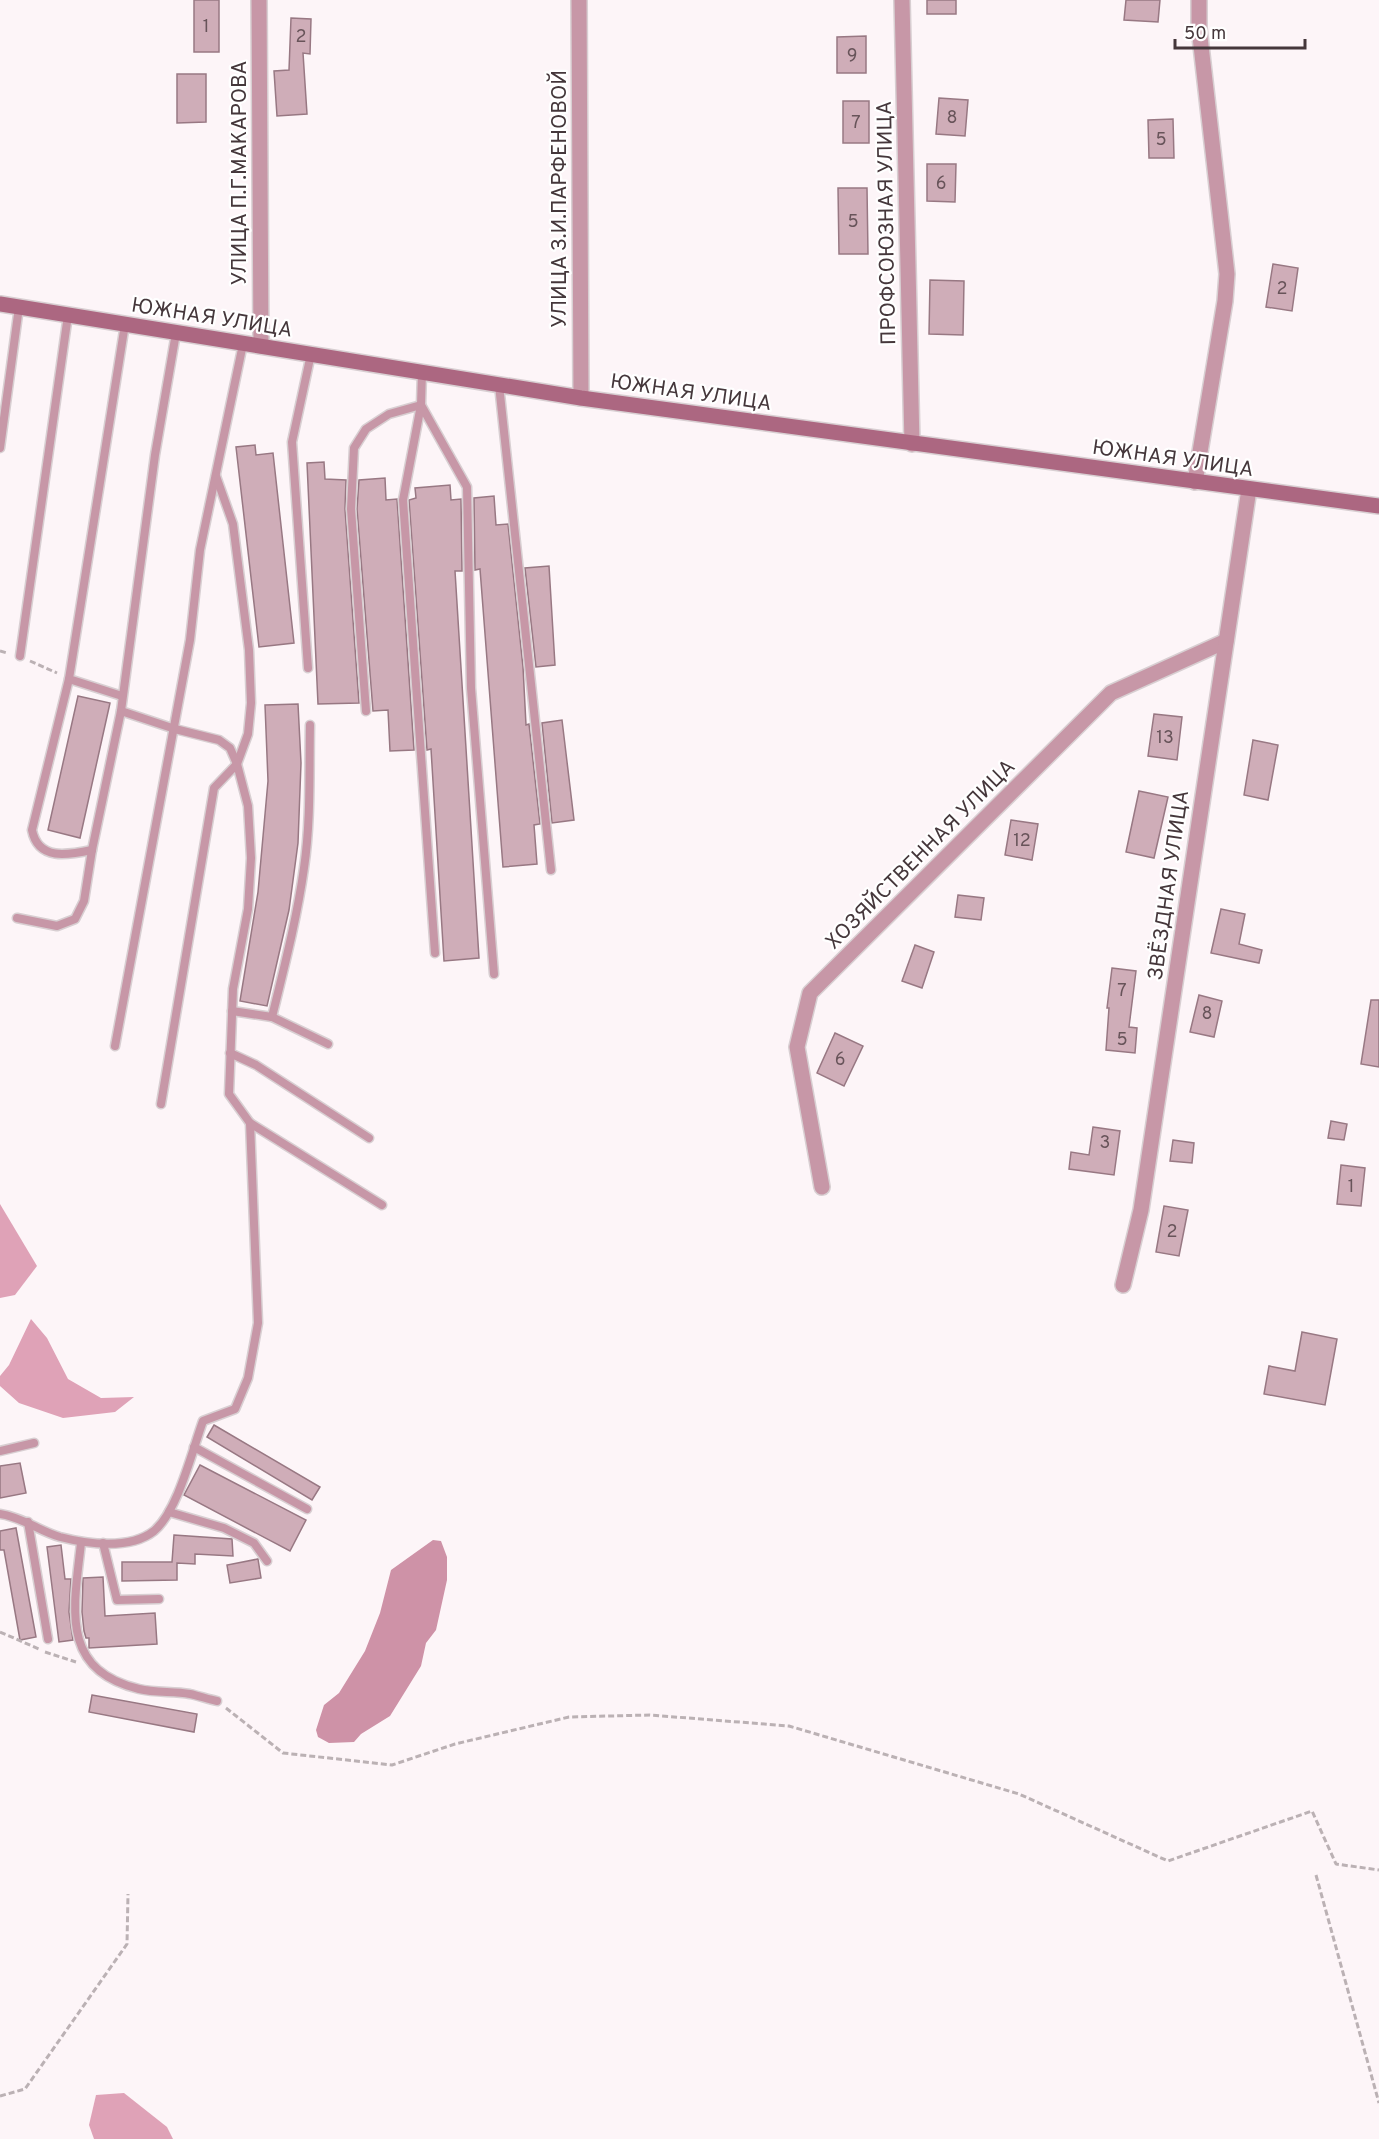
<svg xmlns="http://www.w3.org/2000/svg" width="1379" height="2139" viewBox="0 0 1379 2139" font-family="Overpass,sans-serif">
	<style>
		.forest { fill: #dfa2b7 }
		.water { fill: #ce92a7 }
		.building { fill: #cfadb8; stroke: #987883; stroke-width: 1.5 }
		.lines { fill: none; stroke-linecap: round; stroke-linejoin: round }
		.lane-casing { stroke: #d8cfd2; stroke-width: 11 }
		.street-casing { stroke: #d8cfd2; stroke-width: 18 }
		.secondary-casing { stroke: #d8cfd2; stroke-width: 18 }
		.path { stroke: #bbb1b4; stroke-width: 3; stroke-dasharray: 6 3; stroke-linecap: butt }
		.lane { stroke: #c797a7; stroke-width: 8 }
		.street { stroke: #c797a7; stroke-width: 15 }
		.secondary { stroke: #ac6781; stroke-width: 15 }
		.labels { text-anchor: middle; stroke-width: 4.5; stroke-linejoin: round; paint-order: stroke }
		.number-label { font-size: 18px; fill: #68545a }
		.street-label { font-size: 21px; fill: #45373b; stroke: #fff }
	</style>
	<rect width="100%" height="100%" fill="#fdf5f8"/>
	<g class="forest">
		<polygon points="0,1204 37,1266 15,1295 0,1298"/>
		<polygon points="31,1319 47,1338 68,1379 101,1398 134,1397 115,1412 63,1418 19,1403 0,1386 0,1376 9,1365"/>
		<polygon points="124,2093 167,2127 173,2139 94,2139 89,2125 96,2095"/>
	</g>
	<polygon class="water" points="433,1540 441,1541 447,1557 447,1580 436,1630 426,1643 421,1666 390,1716 361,1734 354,1742 329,1743 318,1737 316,1730 324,1705 339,1693 365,1651 380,1613 391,1570"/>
	<g class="building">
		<rect x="194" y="0" width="25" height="52"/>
		<rect x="927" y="0" width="29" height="14"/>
		<polygon points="1126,0 1160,0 1158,22 1124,20"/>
		<polygon points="291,18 311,19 310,54 303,53 307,114 277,116 274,71 289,70"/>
		<polygon points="866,36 866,73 837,73 837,37"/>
		<polygon points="177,74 206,74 206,122 177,123"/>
		<polygon points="939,98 968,100 965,136 936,134"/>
		<rect x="843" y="101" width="26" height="42"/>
		<polygon points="1173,119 1174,158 1149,158 1148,120"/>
		<polygon points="927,164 956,164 955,202 927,201"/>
		<polygon points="838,188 867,188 868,254 839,254"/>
		<polygon points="1273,264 1298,268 1292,311 1266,307"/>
		<polygon points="930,280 964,281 963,335 929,334"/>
		<polygon points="255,445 256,455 273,453 294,643 259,647 236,447"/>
		<polygon points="324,462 325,479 346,480 345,509 359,703 318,704 307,463"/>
		<polygon points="385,478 386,500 397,499 414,750 390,751 388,710 373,711 357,509 359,480"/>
		<polygon points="450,485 451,500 461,499 462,571 455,571 479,958 444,961 431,749 427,750 409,500 416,498 415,488"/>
		<polygon points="494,496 496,525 508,524 523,667 526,725 529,724 540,824 534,825 537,864 503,867 480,569 475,570 474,498"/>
		<polygon points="549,566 555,665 536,667 525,568"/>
		<polygon points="78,696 110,703 80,838 48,830"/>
		<polygon points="298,704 301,763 298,843 289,910 267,1006 240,1001 258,892 268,781 265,705"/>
		<polygon points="1154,714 1182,717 1177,760 1148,756"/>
		<polygon points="562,720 574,820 552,823 542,723"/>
		<polygon points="1253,740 1278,745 1268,800 1244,795"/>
		<polygon points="1139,791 1168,797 1154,858 1126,852"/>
		<polygon points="1011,820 1038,824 1032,860 1005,855"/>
		<polygon points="958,895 984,898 981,920 955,917"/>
		<polygon points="1221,909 1245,914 1239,944 1262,950 1259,963 1211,953"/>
		<polygon points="915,945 934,952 922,988 902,981"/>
		<polygon points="1112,968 1136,971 1129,1027 1137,1028 1135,1053 1106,1050 1109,1008 1107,1008"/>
		<polygon points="1199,995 1222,1001 1214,1037 1190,1032"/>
		<polygon points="1371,1000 1379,1000 1379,1067 1361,1064"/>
		<polygon points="835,1033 863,1046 844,1086 817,1073"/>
		<polygon points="1331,1121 1347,1124 1344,1140 1328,1138"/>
		<polygon points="1093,1127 1120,1131 1114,1175 1069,1169 1071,1152 1089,1155"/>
		<polygon points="1173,1140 1194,1143 1192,1163 1170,1161"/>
		<polygon points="1341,1165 1365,1168 1361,1206 1337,1204"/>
		<polygon points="1164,1206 1188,1210 1179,1256 1156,1252"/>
		<polygon points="1302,1332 1337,1339 1325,1405 1264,1394 1269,1366 1295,1371"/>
		<polygon points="214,1425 320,1487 312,1500 207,1437"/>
		<polygon points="20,1463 26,1493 0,1498 0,1466"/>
		<polygon points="200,1465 306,1520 290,1551 184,1495"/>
		<polygon points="16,1528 36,1637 20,1640 4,1550 0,1550 0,1531"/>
		<polygon points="174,1535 232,1539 233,1556 195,1554 195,1564 177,1563 177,1580 122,1581 122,1562 172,1562"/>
		<polygon points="61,1545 65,1579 71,1579 69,1612 73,1640 59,1642 47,1547"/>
		<polygon points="258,1559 261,1578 230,1583 227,1565"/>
		<polygon points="103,1577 105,1616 155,1613 157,1644 89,1648 89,1638 86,1638 84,1631 82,1612 83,1578"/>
		<polygon points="92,1695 197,1714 194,1732 89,1712"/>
	</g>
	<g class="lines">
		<g class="lane-casing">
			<g id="lane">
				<polyline points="422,372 421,405 403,500 435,953"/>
				<polyline points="499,385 551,870"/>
				<polyline points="0,448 19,307"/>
				<polyline points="20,656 68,315"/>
				<polyline points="308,668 292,442 311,354"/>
				<path d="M69 679 32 830C38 861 68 855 92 850"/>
				<polyline points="122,696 69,679 125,324"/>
				<polyline points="366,711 351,509 354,448 366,429 389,414 421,405 467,487 471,688 494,974"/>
				<polyline points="17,918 57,926 75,919 84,901 92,850 121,711 155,455 176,333"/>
				<polyline points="232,1011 272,1017 328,1044"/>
				<path d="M272 1017C284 968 297 918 304 868 311 821 309 772 310 725"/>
				<polyline points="115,1046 190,640 200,550 243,344"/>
				<polyline points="230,1053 256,1065 369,1138"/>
				<polyline points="161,1104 214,788 237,764 248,734 251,703 249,650 233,524 216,476"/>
				<polyline points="250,1123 382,1205"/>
				<polyline points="194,1447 307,1509"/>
				<polyline points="0,1451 34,1443"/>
				<polyline points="169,1512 224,1528 254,1543 267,1561"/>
				<path d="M0 1514C22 1517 39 1531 60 1537 87 1544 130 1550 154 1531 178 1511 192 1451 203 1421L235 1409 248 1378 258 1323 250 1123 229 1094 233 989 248 909 251 858 248 806 237 764 230 748 219 740 175 729 121 711"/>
				<polyline points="28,1522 48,1639"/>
				<path d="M81 1543C74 1607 59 1670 139 1689 156 1693 173 1691 190 1694 199 1696 208 1699 217 1701"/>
				<polyline points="103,1543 117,1600 159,1599"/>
			</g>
		</g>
		<g class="street-casing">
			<g id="street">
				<polyline points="259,0 261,346"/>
				<polyline points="579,0 581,398"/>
				<polyline points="902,0 912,444"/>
				<polyline points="1195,482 1225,301 1227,274 1199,28 1199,0"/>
				<polyline points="822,1187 797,1047 810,993 1111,693 1226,641"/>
				<polyline points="1123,1285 1141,1210 1249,489"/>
			</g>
		</g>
		<g class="secondary-casing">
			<polyline id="secondary" points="0,304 581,398 1379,506"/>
		</g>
		<g class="path">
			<polyline points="0,651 7,653"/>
			<polyline points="30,661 57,673"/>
			<polyline points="0,1632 39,1649"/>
			<polyline points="45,1652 76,1662"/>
			<polyline points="226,1708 283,1753 392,1765 455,1744 569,1717 650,1715 789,1726 1019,1794 1168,1861 1312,1811 1336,1864 1379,1870"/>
			<polyline points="1316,1875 1379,2103"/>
			<polyline points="0,2096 25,2089 127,1944 128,1894"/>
		</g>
		<use href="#lane" class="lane"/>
		<use href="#street" class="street"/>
		<use href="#secondary" class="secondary"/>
	</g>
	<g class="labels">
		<g class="number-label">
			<text x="206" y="32">1</text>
			<text x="301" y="42">2</text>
			<text x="852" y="61">9</text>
			<text x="952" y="123">8</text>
			<text x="856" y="128">7</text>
			<text x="1161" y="145">5</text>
			<text x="941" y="189">6</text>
			<text x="853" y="227">5</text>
			<text x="1282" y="294">2</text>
			<text x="1165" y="743">13</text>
			<text x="1022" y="846">12</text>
			<text x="1122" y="996">7</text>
			<text x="1207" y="1019">8</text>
			<text x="1122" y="1045">5</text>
			<text x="840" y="1065">6</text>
			<text x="1105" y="1148">3</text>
			<text x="1351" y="1192">1</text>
			<text x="1172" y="1237">2</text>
		</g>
		<g class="street-label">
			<text transform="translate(239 173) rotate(-90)" y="7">УЛИЦА П.Г.МАКАРОВА</text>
			<text transform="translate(559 199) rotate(-90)" y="7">УЛИЦА З.И.ПАРФЕНОВОЙ</text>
			<text transform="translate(886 223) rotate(-91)" y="7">ПРОФСОЮЗНАЯ УЛИЦА</text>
			<text transform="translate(212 317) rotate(9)" y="7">ЮЖНАЯ УЛИЦА</text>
			<text transform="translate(691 392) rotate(8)" y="7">ЮЖНАЯ УЛИЦА</text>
			<text transform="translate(1173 458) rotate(8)" y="7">ЮЖНАЯ УЛИЦА</text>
			<text transform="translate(920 854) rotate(-45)" y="7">ХОЗЯЙСТВЕННАЯ УЛИЦА</text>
			<text transform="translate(1168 885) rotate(-82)" y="7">ЗВЁЗДНАЯ УЛИЦА</text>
		</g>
	</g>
	<path d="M1175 39v9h130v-9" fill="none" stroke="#45373b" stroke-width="3"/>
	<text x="1184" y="39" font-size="18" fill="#45373b" stroke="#ffffff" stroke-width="4.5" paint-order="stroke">50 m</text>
</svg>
